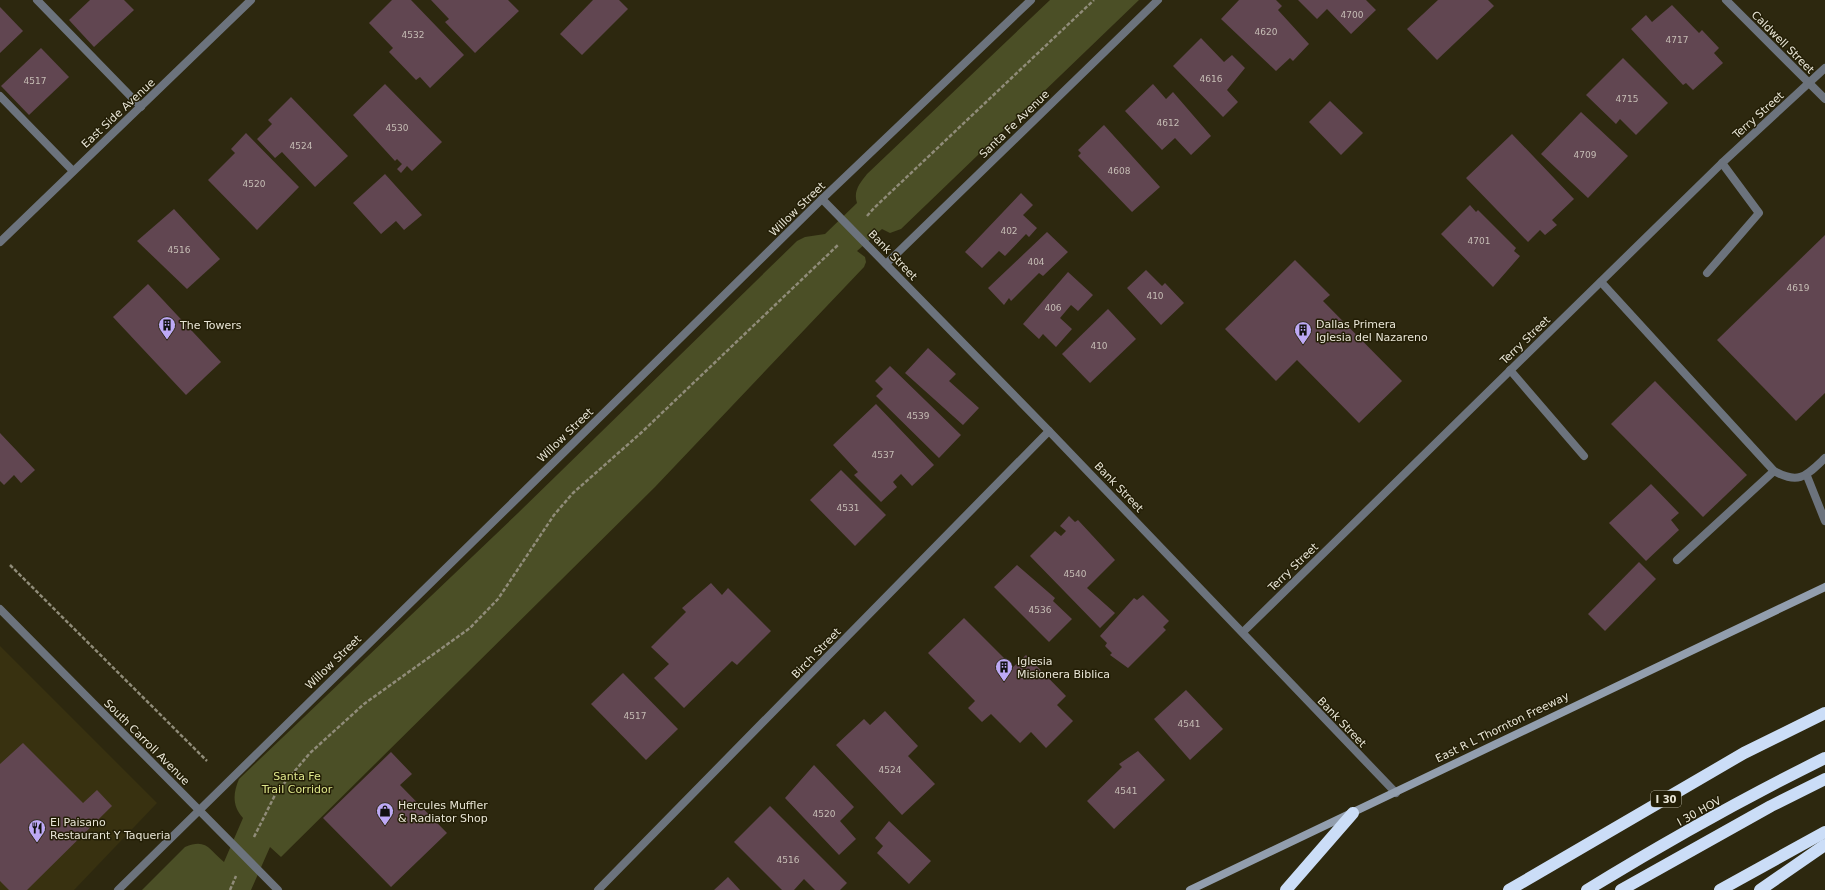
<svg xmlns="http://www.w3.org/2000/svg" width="1825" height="890" viewBox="0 0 1825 890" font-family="'DejaVu Sans',sans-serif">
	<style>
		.built { fill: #383110 }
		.green { fill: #4b4f26 }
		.building { fill: #614651 }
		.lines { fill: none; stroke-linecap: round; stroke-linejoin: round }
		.path { stroke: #908c79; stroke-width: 2.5; stroke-dasharray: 4 2; stroke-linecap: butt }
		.service { stroke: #6c737d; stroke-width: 8 }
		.minor { stroke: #6c737d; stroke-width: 8 }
		.tertiary { stroke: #6c737d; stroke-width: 8 }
		.secondary { stroke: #929eae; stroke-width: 8 }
		.motorway { stroke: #cbddf7; stroke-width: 12 }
		.labels { text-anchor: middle; stroke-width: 3; stroke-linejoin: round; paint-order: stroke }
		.number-label { font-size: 9px; fill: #c6bdb5 }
		.shield { fill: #231e06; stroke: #ada998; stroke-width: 1 }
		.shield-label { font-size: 10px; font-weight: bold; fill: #e8e5d6 }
		.street-label { font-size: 11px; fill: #e8e5d6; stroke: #231e06 }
		.poi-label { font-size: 11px; fill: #e8e5d6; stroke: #231e06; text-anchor: start }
		.park-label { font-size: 11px; fill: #dee68b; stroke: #231e06 }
	</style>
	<rect width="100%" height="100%" fill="#2d280f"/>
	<polygon class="built" points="0,646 157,803 74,890 0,890"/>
	<path class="green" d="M1050 0H1139L901 229 890 233 882 229 857 251 865 257 866 262 864 267 655 487 281 857 270 847 251 890H142L185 847C207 838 209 850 224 862L243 818C232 806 233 793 239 779L518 513 797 241 805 237 825 234 857 203C853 191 860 183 867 174Z"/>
	<g class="building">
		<polygon points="90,0 124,0 134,10 94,47 69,20"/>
		<polygon points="392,0 411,0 464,55 430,88 420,77 416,80 389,52 393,48 369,23"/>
		<polygon points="431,0 508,0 519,11 475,53 445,22 449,19"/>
		<polygon points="593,0 619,0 628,9 582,55 560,34"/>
		<polygon points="1239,0 1276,0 1282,6 1278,10 1309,44 1293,61 1290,58 1276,71 1221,19"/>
		<polygon points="1298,0 1366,0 1376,10 1351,34 1327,9 1317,19"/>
		<polygon points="1438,0 1488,0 1494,6 1437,60 1407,29"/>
		<polygon points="1672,5 1699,33 1702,30 1719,48 1714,53 1723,63 1693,90 1686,83 1683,85 1631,29 1646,15 1652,22"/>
		<polygon points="0,7 23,31 0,53"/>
		<polygon points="1201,38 1224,62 1232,55 1245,68 1227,90 1238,102 1223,117 1173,66"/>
		<polygon points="41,48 69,77 29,115 1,86"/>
		<polygon points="1623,58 1668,103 1636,135 1620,119 1616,124 1586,95"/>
		<polygon points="385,84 442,142 412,171 407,166 401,173 397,169 402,164 397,159 395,161 353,115"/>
		<polygon points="1153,84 1166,99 1173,92 1211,136 1191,155 1175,138 1162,150 1125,111"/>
		<polygon points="291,97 348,156 315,187 282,152 275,158 257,139 272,124 268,120"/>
		<polygon points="1330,101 1363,133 1341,155 1309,122"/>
		<polygon points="1581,112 1628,156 1588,198 1541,154"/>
		<polygon points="1104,125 1160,187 1132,212 1078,156 1081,153 1078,150"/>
		<polygon points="246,133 299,187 257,230 208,180 235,153 231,149"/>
		<polygon points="1512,134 1574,199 1552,220 1557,225 1545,235 1540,230 1528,242 1466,178"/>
		<polygon points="385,174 422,215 404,230 396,221 381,234 353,203"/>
		<polygon points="1021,193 1033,205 1023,215 1037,228 1029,237 1026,234 1005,256 999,251 982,268 965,252"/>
		<polygon points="1470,205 1476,212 1478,210 1516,248 1514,251 1520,256 1493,287 1441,234"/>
		<polygon points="174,209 220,259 187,289 137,241"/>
		<polygon points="1047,232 1068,252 1043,276 1039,273 1011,301 1009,298 1004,305 988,288"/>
		<polygon points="1825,235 1825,393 1796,421 1717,340"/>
		<polygon points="1295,260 1330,295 1323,301 1402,381 1359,423 1297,360 1276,381 1225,329"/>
		<polygon points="1146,270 1162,286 1165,283 1184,303 1161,325 1127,288"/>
		<polygon points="1068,272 1093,295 1078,311 1071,305 1060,318 1072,329 1056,347 1043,334 1039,339 1023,324"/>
		<polygon points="148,284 221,362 186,395 113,317"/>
		<polygon points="1108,309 1136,339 1090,383 1062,354"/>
		<polygon points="928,348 956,374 949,381 979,408 963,425 905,373"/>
		<polygon points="890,366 961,435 939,458 876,396 883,389 875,381"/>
		<polygon points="1655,381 1747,475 1703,517 1611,424"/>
		<polygon points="876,404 934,465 912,486 901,474 893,482 897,487 881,502 854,475 858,472 833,445"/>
		<polygon points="0,433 35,470 21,483 14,475 4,485 0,481"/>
		<polygon points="841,470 886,515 855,546 810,500"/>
		<polygon points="1651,484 1679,513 1671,520 1679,530 1646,561 1609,523"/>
		<polygon points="1069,516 1075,522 1078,520 1115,560 1087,588 1115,613 1100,628 1030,556 1055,531 1061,536 1066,531 1060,526"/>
		<polygon points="1639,562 1656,579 1605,631 1588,614"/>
		<polygon points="1017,565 1055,598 1053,601 1072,619 1049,642 994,587"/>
		<polygon points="711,583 722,595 728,588 771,631 737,665 732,661 684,708 654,678 669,664 651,647 686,612 682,608"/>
		<polygon points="1143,595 1169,621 1163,627 1166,630 1128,668 1110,655 1112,653 1105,646 1107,643 1100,636 1134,598 1137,600"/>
		<polygon points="964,618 1013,667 1026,655 1066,696 1057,705 1073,721 1046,748 1031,732 1020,743 991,714 982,722 968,708 975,701 928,653"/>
		<polygon points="623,673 678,729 646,760 591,704"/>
		<polygon points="1186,690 1223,729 1190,760 1154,719"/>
		<polygon points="885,711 918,746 908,756 935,784 902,815 836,745 864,719 870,725"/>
		<polygon points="23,743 83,803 97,790 112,806 27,890 9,890 0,881 0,764"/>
		<polygon points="1138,751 1165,780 1114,829 1087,801 1122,767 1119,764"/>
		<polygon points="391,752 412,774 400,785 447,833 391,887 323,818"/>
		<polygon points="814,765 854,807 840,821 856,839 839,855 785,798"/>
		<polygon points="770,806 847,883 840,890 815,890 804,879 794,890 782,890 734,842"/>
		<polygon points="889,821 931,861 909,884 877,853 883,846 875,838"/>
		<polygon points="728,877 740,890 714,890"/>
	</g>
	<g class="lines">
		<g class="path">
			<polyline points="867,216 874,208 1094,0"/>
			<polyline points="10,565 207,761"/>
			<polyline points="254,837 276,793 310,753 364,704 470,628 498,599 554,515 573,493 642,432 838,245"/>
			<polyline points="230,890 236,876"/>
		</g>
		<g class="service">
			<polyline points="1707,273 1759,213 1722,163"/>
			<path d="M1601 282 1774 471C1799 485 1806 476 1825 458"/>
			<polyline points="1510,370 1584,456"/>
			<polyline points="1807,476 1825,521"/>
			<polyline points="1677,560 1774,471"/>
		</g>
		<g class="minor">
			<polyline points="37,0 141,107"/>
			<polyline points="1726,0 1825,99"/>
			<polyline points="0,96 73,171"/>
			<polyline points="822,199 1049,431 1396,793"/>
			<polyline points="0,242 251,0"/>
			<polyline points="886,264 1158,0"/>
			<polyline points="1243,632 1722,163 1825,68"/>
			<polyline points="118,890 822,199 1031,0"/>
			<polyline points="598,890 1049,431"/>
		</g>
		<polyline class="tertiary" points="0,609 278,890"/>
		<polyline class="secondary" points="1190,890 1825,587"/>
		<g class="motorway">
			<polyline points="1286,890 1353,813"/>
			<polyline points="1509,890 1744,753 1825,713"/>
			<path d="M1587 890C1664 843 1744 798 1825 758"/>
			<polyline points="1621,890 1771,806 1825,779"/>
			<polyline points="1720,890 1825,832"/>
			<polyline points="1760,890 1825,845"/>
		</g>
	</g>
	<defs>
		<g id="building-pin" transform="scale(0.9)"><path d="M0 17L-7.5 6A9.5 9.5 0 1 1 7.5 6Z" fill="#bda9f5" stroke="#231e06"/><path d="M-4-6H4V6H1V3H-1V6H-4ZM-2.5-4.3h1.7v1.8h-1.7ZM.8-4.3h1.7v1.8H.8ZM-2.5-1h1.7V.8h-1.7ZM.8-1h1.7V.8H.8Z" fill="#111"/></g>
		<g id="shop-pin" transform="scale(0.9)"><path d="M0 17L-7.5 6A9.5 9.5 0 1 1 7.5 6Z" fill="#bda9f5" stroke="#231e06"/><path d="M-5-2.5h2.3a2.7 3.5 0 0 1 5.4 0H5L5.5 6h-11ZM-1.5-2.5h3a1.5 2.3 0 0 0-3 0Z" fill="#111"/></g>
		<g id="restaurant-pin" transform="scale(0.9)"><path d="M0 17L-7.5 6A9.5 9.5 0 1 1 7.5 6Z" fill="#bda9f5" stroke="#231e06"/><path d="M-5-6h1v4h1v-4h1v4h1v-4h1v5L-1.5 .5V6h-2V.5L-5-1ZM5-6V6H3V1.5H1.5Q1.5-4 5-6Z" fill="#111"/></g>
	</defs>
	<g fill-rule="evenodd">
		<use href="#building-pin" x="167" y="325"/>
		<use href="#building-pin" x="1303" y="330"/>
		<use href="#building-pin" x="1004" y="667"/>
		<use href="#shop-pin" x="385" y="811"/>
		<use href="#restaurant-pin" x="37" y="828"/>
	</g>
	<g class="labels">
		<g class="number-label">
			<text x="1352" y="18">4700</text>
			<text x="1266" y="35">4620</text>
			<text x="413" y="38">4532</text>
			<text x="1677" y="43">4717</text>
			<text x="1211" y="82">4616</text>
			<text x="35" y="84">4517</text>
			<text x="1627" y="102">4715</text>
			<text x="1168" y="126">4612</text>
			<text x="397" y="131">4530</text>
			<text x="301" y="149">4524</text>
			<text x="1585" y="158">4709</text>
			<text x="1119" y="174">4608</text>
			<text x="254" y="187">4520</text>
			<text x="1009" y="234">402</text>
			<text x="1479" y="244">4701</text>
			<text x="179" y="253">4516</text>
			<text x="1036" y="265">404</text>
			<text x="1798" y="291">4619</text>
			<text x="1155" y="299">410</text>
			<text x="1053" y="311">406</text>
			<text x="1099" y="349">410</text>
			<text x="918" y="419">4539</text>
			<text x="883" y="458">4537</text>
			<text x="848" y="511">4531</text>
			<text x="1075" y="577">4540</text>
			<text x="1040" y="613">4536</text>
			<text x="635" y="719">4517</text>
			<text x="1189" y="727">4541</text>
			<text x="890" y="773">4524</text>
			<text x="1126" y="794">4541</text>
			<text x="824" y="817">4520</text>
			<text x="788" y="863">4516</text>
		</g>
		<rect class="shield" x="1651" y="791" width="30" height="16" rx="3"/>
		<g class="shield-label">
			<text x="1666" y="803">I 30</text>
		</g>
		<g class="street-label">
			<text transform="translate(1783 42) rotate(45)" y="4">Caldwell Street</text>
			<text transform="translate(118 113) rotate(-43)" y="4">East Side Avenue</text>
			<text transform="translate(1758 115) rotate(-42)" y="4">Terry Street</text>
			<text transform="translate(1014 124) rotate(-44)" y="4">Santa Fe Avenue</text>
			<text transform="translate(797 209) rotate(-44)" y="4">Willow Street</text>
			<text transform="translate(893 255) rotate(46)" y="4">Bank Street</text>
			<text transform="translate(1525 340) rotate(-44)" y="4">Terry Street</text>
			<text transform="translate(565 435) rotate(-44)" y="4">Willow Street</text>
			<text transform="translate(1119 487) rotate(46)" y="4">Bank Street</text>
			<text transform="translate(1293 567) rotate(-44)" y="4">Terry Street</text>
			<text transform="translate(816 653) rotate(-46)" y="4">Birch Street</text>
			<text transform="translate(333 662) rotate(-44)" y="4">Willow Street</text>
			<text transform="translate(1342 722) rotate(46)" y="4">Bank Street</text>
			<text transform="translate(1502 727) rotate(-26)" y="4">East R L Thornton Freeway</text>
			<text transform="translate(147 742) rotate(45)" y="4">South Carroll Avenue</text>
			<text transform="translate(1699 811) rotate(-29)" y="4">I 30 HOV</text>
		</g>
		<g class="poi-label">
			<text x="1316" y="328">Dallas Primera<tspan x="1316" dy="13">Iglesia del Nazareno</tspan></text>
			<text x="180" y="329">The Towers</text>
			<text x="1017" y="665">Iglesia<tspan x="1017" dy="13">Misionera Biblica</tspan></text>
			<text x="398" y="809">Hercules Muffler<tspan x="398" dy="13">&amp; Radiator Shop</tspan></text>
			<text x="50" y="826">El Paisano<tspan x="50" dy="13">Restaurant Y Taqueria</tspan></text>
		</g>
		<g class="park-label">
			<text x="297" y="780">Santa Fe<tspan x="297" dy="13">Trail Corridor</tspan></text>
		</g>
	</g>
</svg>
